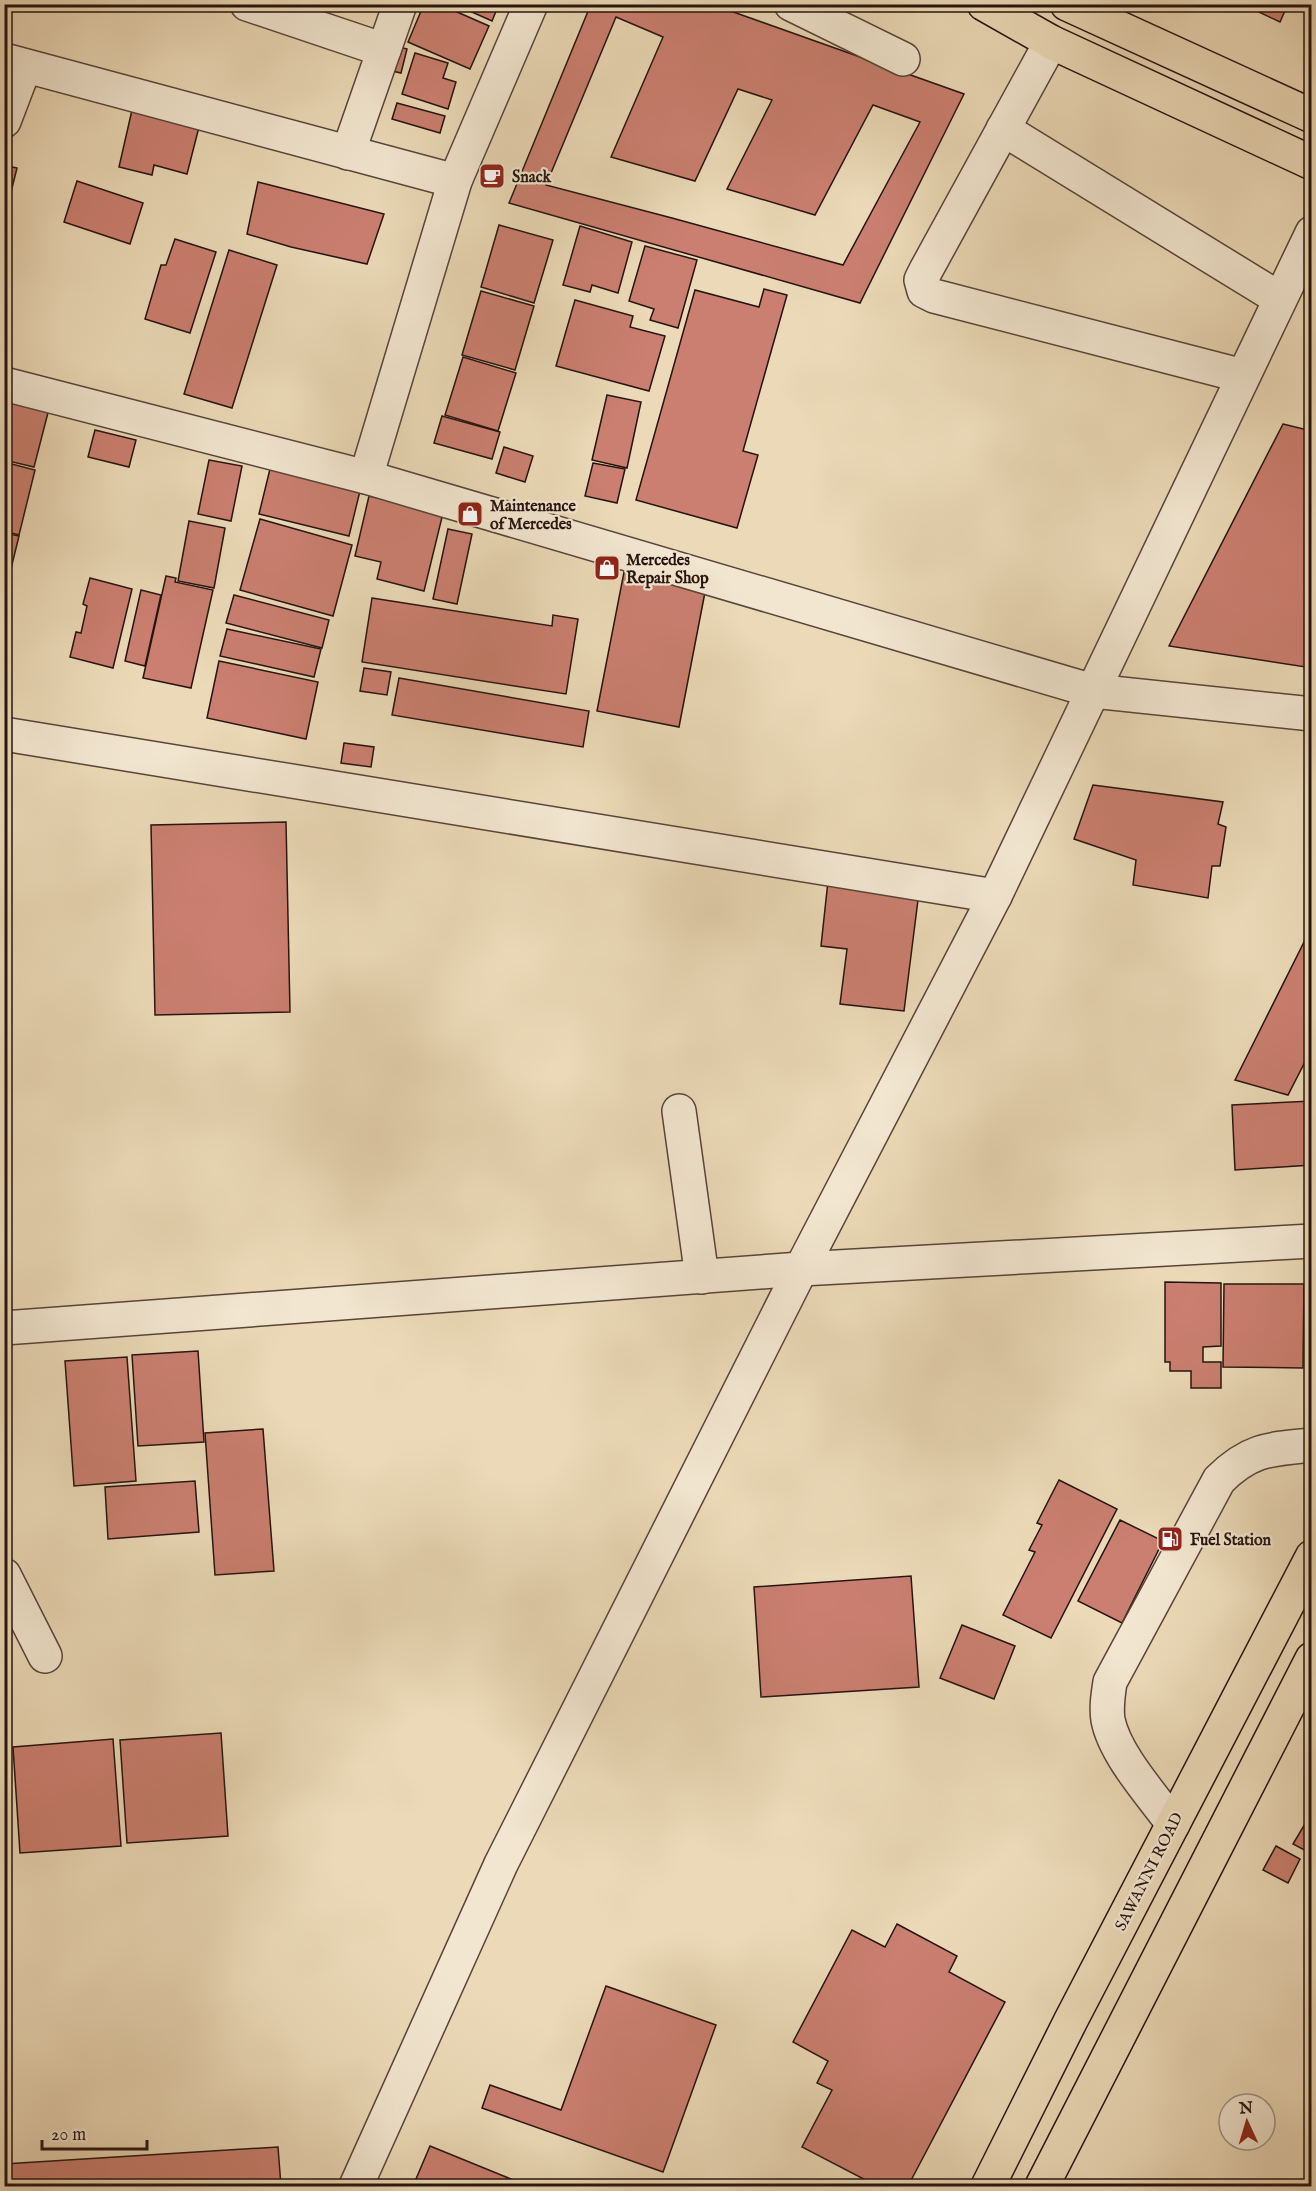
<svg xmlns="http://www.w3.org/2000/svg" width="1316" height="2191" viewBox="0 0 1316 2191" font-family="'IM FELL English',serif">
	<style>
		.building { fill: #ca7f70; stroke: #26140d; stroke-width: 1.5; fill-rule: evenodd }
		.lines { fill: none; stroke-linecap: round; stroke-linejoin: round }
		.minor-casing { stroke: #574538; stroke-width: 36 }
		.highway-casing { stroke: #26140d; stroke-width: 36 }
		.minor { stroke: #f2e6d0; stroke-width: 33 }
		.highway { stroke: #ebd9b7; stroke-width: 33 }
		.labels { text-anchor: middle; stroke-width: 4.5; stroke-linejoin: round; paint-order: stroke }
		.poi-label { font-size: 16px; font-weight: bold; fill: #26140d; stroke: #f2e6d0; text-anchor: start }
		.street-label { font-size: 16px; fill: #26140d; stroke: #f2e6d0 }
	</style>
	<rect width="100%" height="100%" fill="#ebd9b7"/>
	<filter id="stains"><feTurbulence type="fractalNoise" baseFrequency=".00333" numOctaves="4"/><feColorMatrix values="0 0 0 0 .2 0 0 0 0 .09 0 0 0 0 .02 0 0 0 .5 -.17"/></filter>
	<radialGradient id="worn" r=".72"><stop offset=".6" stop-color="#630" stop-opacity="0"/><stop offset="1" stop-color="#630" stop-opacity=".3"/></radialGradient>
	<g class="building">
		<polygon points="424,4 439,4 489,26 470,69 408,42"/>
		<polygon points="454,4 499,4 492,21"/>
		<path d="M591 4H711L964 94 860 303 509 203ZM616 17 663 37 611 157 695 181 738 89 772 100 727 189 815 215 873 105 920 122 843 265 672 218 546 185Z"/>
		<polygon points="1242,4 1288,4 1280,22"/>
		<polygon points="389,44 407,49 401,73 383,69"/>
		<polygon points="415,53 448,63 443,78 456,82 448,109 402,94"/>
		<polygon points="397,103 445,116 440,133 392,119"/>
		<polygon points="132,110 199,127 187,174 154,165 152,175 119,167"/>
		<polygon points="4,165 17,168 5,216 4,216"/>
		<polygon points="77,181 143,203 130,244 64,222"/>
		<polygon points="258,182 384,214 367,264 291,247 247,234"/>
		<polygon points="499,225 553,240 534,303 481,287"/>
		<polygon points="580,226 632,242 618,293 592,285 590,292 563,285"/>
		<polygon points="175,239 216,252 190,333 145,319 161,265 166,265"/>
		<polygon points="645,246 697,260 678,328 650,320 654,309 629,301"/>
		<polygon points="229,250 277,265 232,408 184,394"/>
		<polygon points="764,289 787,295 743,451 758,455 737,528 636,500 695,290 759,307"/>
		<polygon points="481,291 534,306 515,370 462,355"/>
		<polygon points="575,300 633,316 630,327 665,336 649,391 556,366"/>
		<polygon points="463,357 516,373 498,431 445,415"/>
		<polygon points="4,389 51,401 34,467 4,460"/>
		<polygon points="607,395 641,402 627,468 592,460"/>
		<polygon points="442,416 500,432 492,459 434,443"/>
		<polygon points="1283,424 1312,431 1312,668 1169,646"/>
		<polygon points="95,430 136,440 129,467 88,457"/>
		<polygon points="504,447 533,456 525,482 496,473"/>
		<polygon points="209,460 242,466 231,521 198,514"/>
		<polygon points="4,462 35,470 19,535 4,531"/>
		<polygon points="593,463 625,469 617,503 585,496"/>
		<polygon points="270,469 360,491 349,536 259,514"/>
		<polygon points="369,496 443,513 424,591 377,579 381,562 355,556"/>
		<polygon points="260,519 352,545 333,616 240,590"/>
		<polygon points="189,521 225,528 214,588 178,581"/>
		<polygon points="448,529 472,534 457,604 433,599"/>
		<polygon points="4,533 19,536 7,585 4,585"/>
		<polygon points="624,572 706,587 679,727 597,711"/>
		<polygon points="166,576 176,578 175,582 213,590 191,688 143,678"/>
		<polygon points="90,578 132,589 113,668 70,657 76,632 81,633 87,606 83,604"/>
		<polygon points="141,590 161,595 145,666 125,661"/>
		<polygon points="234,595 329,620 322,648 226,623"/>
		<polygon points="372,598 552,626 553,615 578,619 566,694 362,662"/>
		<polygon points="227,629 321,649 314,677 220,656"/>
		<polygon points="219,661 318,682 306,739 207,718"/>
		<polygon points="364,668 391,672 387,695 360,691"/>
		<polygon points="399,678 589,711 583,747 392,715"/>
		<polygon points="344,743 374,747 371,767 341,763"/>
		<polygon points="1093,785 1223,802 1218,824 1226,827 1220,866 1212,866 1208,898 1133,885 1136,860 1074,839"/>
		<polygon points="286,822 290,1012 155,1015 151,825"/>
		<polygon points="828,881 919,892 904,1011 840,1004 847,949 821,946"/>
		<polygon points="1312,926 1312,1048 1288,1095 1235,1080"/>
		<polygon points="1312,1101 1312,1165 1235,1170 1232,1105"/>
		<polygon points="1165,1282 1221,1283 1221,1346 1203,1347 1203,1362 1221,1362 1221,1388 1191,1388 1191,1371 1170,1371 1170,1362 1165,1362"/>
		<polygon points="1224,1284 1304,1284 1303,1368 1223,1367"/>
		<polygon points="198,1351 204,1442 138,1446 132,1355"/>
		<polygon points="127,1357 136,1481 74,1486 65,1361"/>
		<polygon points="263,1429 274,1571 215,1575 205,1433"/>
		<polygon points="1059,1480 1117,1509 1051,1638 1003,1615 1035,1552 1029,1550 1042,1525 1037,1523"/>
		<polygon points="195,1481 199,1532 108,1539 105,1487"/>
		<polygon points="1120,1520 1163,1541 1122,1623 1078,1601"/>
		<polygon points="911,1576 919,1687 761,1697 754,1587"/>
		<polygon points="962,1625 1015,1646 994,1699 940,1678"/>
		<polygon points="221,1733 228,1836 127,1843 120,1740"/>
		<polygon points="113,1739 121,1846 20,1853 13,1747"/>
		<polygon points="1312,1812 1312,1854 1293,1844"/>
		<polygon points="1276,1846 1300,1859 1288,1883 1263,1870"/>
		<polygon points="897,1924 957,1956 949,1972 1005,2002 908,2186 877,2186 802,2147 832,2090 817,2083 828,2061 793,2042 852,1930 885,1947"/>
		<polygon points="606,1986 716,2025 663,2172 482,2108 490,2085 561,2110"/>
		<polygon points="430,2146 528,2186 413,2186"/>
		<polygon points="278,2147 281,2186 4,2186 4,2164"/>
	</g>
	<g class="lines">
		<g class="minor-casing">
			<g id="minor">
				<polyline points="247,4 384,50"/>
				<polyline points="791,4 903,59"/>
				<polyline points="1051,42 926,270 921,280 924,291 934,296 1243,376"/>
				<polyline points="4,60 455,181"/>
				<polyline points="4,121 25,66"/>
				<polyline points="1003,129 1280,299"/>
				<polyline points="348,153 400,4"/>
				<polyline points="4,384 366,477 1093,691 1312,714"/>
				<polyline points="366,477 455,181 531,4"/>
				<polyline points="4,734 995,896"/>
				<polyline points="679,1111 702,1277"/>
				<polyline points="4,1328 801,1269 1312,1241"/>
				<polyline points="4,1575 45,1656"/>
				<path d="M1173 1824C1152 1795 1115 1755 1108 1720 1106 1707 1108 1695 1110 1682L1219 1480C1250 1449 1270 1449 1312 1445"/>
				<polyline points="356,2186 501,1864 801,1269 995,896 1312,233"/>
			</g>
		</g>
		<g class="highway-casing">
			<g id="highway">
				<polyline points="984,4 1051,42 1312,163"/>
				<polyline points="1067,4 1312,116"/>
				<polyline points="988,2186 1071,2020 1312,1557"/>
				<polyline points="1042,2186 1312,1659"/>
			</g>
		</g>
		<use href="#minor" class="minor"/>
		<use href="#highway" class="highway"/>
	</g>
	<defs>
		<g id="cafe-square" transform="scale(1.35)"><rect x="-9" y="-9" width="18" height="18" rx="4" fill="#8f2418" stroke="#f2e6d0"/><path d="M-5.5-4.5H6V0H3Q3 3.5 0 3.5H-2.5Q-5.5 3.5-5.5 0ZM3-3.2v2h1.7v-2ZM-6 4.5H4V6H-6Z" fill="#fff"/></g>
		<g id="shop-square" transform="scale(1.35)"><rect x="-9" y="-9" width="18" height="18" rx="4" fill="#8f2418" stroke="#f2e6d0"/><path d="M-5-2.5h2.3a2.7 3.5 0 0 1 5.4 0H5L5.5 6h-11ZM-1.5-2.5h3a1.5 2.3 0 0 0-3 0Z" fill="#fff"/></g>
		<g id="fuel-square" transform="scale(1.35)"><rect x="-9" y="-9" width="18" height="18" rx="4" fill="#8f2418" stroke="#f2e6d0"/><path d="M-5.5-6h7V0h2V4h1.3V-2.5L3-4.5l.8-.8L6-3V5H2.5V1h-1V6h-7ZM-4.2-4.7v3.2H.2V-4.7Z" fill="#fff"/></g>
	</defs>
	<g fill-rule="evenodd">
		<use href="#cafe-square" x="492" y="176"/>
		<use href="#shop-square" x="470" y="514"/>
		<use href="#shop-square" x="607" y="568"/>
		<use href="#fuel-square" x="1170" y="1539"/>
	</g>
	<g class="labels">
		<g class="poi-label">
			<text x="512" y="182">Snack</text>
			<text x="490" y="511">Maintenance<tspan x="490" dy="18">of Mercedes</tspan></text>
			<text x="626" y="565">Mercedes<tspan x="626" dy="18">Repair Shop</tspan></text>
			<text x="1190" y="1545">Fuel Station</text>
		</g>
		<g class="street-label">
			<text transform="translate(1148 1871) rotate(-63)" y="6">SAWANNI ROAD</text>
		</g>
	</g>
	<rect width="1316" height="2191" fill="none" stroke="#ebd9b7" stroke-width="24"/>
	<rect x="6" y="6" width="1304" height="2179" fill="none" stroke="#26140d" stroke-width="3"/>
	<rect x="12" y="12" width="1292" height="2167" fill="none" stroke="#26140d" stroke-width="1.5"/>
	<g transform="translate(1247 2122) rotate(356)"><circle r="28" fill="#f2e6d0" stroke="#a09282" stroke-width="1.5"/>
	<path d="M0-4.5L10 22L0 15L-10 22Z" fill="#8f2418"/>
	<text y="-9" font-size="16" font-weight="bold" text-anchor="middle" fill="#26140d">N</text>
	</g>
	<path d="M42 2140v9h105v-9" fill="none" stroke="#26140d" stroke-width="3"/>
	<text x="51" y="2140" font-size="18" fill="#26140d" stroke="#f2e6d0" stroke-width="4.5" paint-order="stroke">20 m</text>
	<rect width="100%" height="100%" filter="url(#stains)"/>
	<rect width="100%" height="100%" fill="url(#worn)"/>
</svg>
